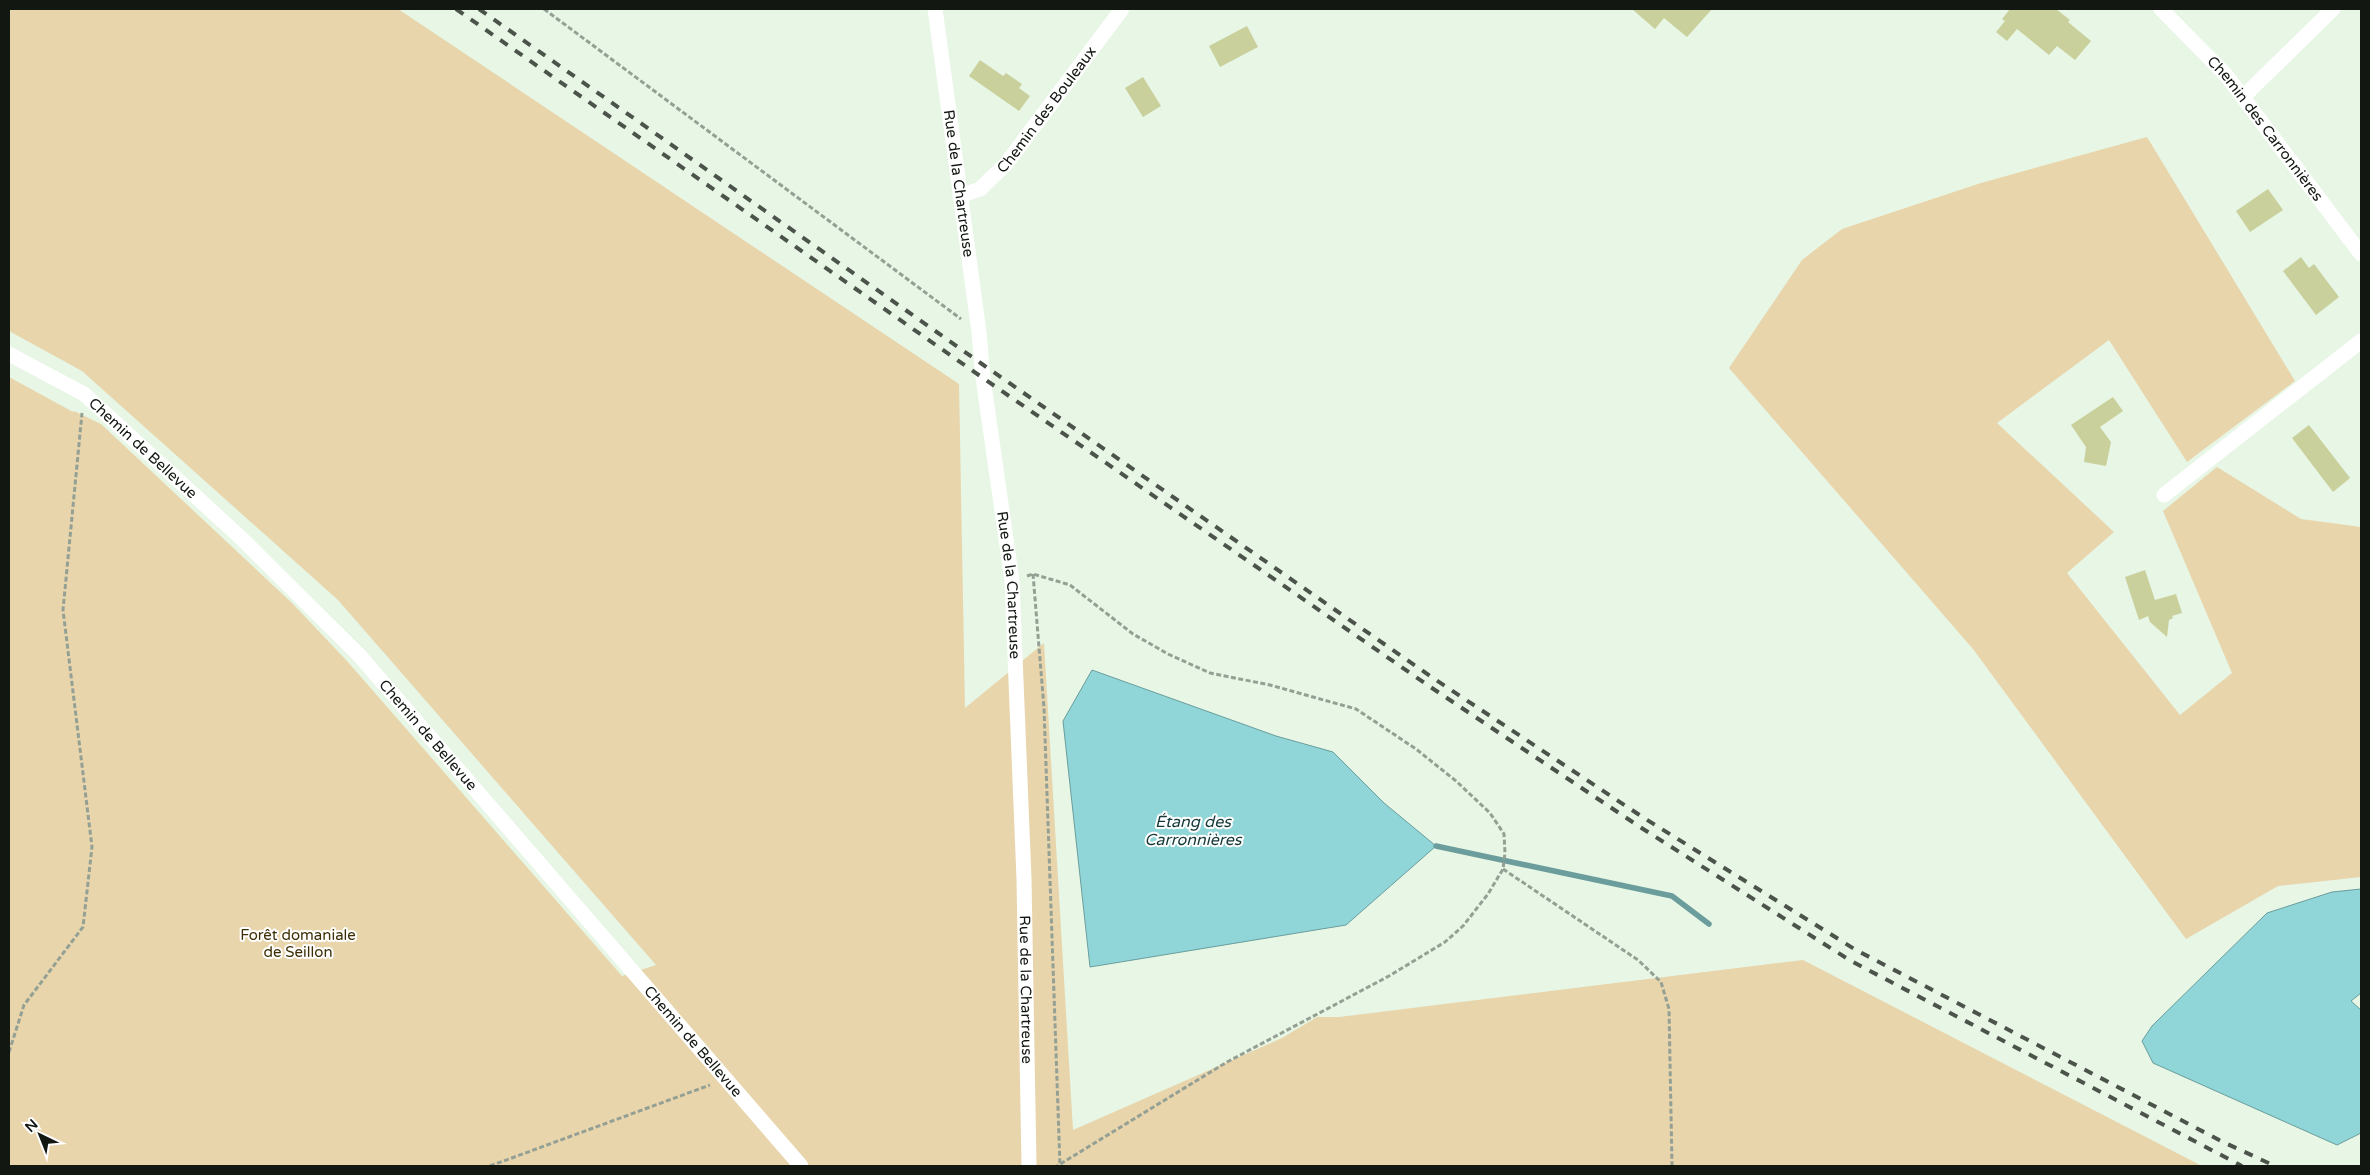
<svg xmlns="http://www.w3.org/2000/svg" width="2370" height="1175" viewBox="0 0 2370 1175" font-family="'Varela Round',sans-serif">
	<style>
		.green { fill: #e8d5ac }
		.water { fill: #90d6d8; stroke: #6a9d9c }
		.lines { fill: none; stroke-linecap: round; stroke-linejoin: round }
		.stream { stroke: #6a9d9c; stroke-width: 5.5 }
		.building { fill: #c9d09b }
		.path { stroke: #95a094; stroke-width: 3; stroke-dasharray: 5 2.5; stroke-linecap: butt }
		.minor { stroke: #fff; stroke-width: 15 }
		.rail { stroke: #4b534a; stroke-width: 4; stroke-dasharray: 9 9; stroke-linecap: butt }
		.labels { text-anchor: middle; stroke-width: 4; stroke-linejoin: round; paint-order: stroke }
		.street-label { font-size: 15px; fill: #121711; stroke: #fff }
		.park-label { font-size: 15px; fill: #3e2e04; stroke: #fff }
		.water-label { font-size: 16px; font-style: italic; fill: #153838; stroke: #fff }
	</style>
	<rect width="100%" height="100%" fill="#e7f6e5"/>
	<g class="green">
		<polygon points="9,9 398,9 959,384 965,708 1044,643 1073,1130 1282,1038 1317,1017 1339,1017 1803,960 2202,1166 9,1166 9,377 73,412 74,411 101,424 292,603 347,661 622,976 656,965 338,600 82,371 9,331"/>
		<polygon points="2147,137 2295,381 2187,462 2109,340 1997,423 2114,532 2067,573 2180,715 2232,673 2163,511 2217,467 2301,519 2361,527 2361,877 2278,886 2186,939 1973,649 1729,368 1802,260 1842,229 1981,183"/>
	</g>
	<g class="water">
		<polygon points="1092,670 1276,736 1333,752 1384,803 1436,846 1346,925 1090,967 1063,721"/>
		<polygon points="2361,889 2361,993 2351,1001 2361,1010 2361,1133 2337,1145 2153,1063 2142,1041 2152,1026 2267,913 2332,892"/>
	</g>
	<g class="lines">
		<polyline class="stream" points="1436,846 1672,896 1709,924"/>
	</g>
	<g class="building">
		<polygon points="1632,9 1712,9 1687,37 1664,18 1655,29"/>
		<polygon points="2010,9 2056,9 2070,20 2068,22 2091,41 2075,60 2057,46 2049,55 2017,29 2007,41 1996,32 2005,21 2002,19"/>
		<polygon points="1247,26 1258,47 1220,67 1209,46"/>
		<polygon points="980,60 1003,76 1006,73 1022,84 1019,88 1030,96 1019,111 969,76"/>
		<polygon points="1143,77 1161,106 1143,117 1125,88"/>
		<polygon points="2268,189 2283,210 2250,232 2236,211"/>
		<polygon points="2301,257 2309,268 2314,264 2339,297 2316,315 2283,271"/>
		<polygon points="2113,397 2123,411 2100,427 2111,442 2106,466 2084,462 2086,447 2071,425"/>
		<polygon points="2309,425 2350,478 2333,492 2292,438"/>
		<polygon points="2145,570 2155,600 2176,594 2182,613 2172,616 2173,618 2169,620 2167,637 2150,622 2148,616 2139,620 2125,577"/>
	</g>
	<g class="lines">
		<g class="path">
			<polyline points="544,9 961,319"/>
			<polyline points="1033,574 1044,708 1060,1166"/>
			<polyline points="1027,576 1033,574 1070,585 1133,634 1168,654 1210,673 1270,685 1356,709 1416,749 1456,781 1490,813 1504,834 1505,853 1503,869 1488,894 1463,926 1445,942 1389,976 1227,1062 1057,1166"/>
			<polyline points="1503,869 1638,960 1661,982 1669,1009 1672,1166"/>
			<polyline points="9,1052 24,1005 83,927 92,847 63,610 82,413"/>
			<polyline points="490,1166 710,1085"/>
		</g>
		<g class="minor">
			<path id="s1" d="M935 9 979 332 983 378 1012 581 1024 879 1029 1166"/>
			<path id="s2" d="M2161 9 2226 75 2361 254"/>
			<polyline points="2243,97 2333,9"/>
			<path id="s3" d="M960 196 980 189 1006 164 1122 9"/>
			<path id="s4" d="M9 354 84 394 240 537 359 655 801 1166"/>
			<polyline points="2164,495 2361,341"/>
		</g>
		<g class="rail">
			<polyline points="456,9 983,378 1429,686 1640,827 1851,961 2242,1166"/>
			<polyline points="479,9 982,364 1433,678 1644,818 1856,950 2223,1142 2275,1166"/>
		</g>
	</g>
	<g class="labels">
		<g class="street-label">
			<text dy="5" stroke="none"><textPath href="#s3" startOffset="125">Chemin des Bouleaux</textPath></text>
			<text dy="5" stroke="none"><textPath href="#s2" startOffset="159">Chemin des Carronnières</textPath></text>
			<text dy="5" stroke="none"><textPath href="#s1" startOffset="176">Rue de la Chartreuse</textPath></text>
			<text dy="5" stroke="none"><textPath href="#s4" startOffset="165">Chemin de Bellevue</textPath></text>
			<text dy="5" stroke="none"><textPath href="#s1" startOffset="581">Rue de la Chartreuse</textPath></text>
			<text dy="5" stroke="none"><textPath href="#s4" startOffset="570">Chemin de Bellevue</textPath></text>
			<text dy="5" stroke="none"><textPath href="#s1" startOffset="986">Rue de la Chartreuse</textPath></text>
			<text dy="5" stroke="none"><textPath href="#s4" startOffset="975">Chemin de Bellevue</textPath></text>
		</g>
		<g class="park-label">
			<text x="298" y="940">Forêt domaniale<tspan x="298" dy="17">de Seillon</tspan></text>
		</g>
		<g class="water-label">
			<text x="1193" y="827">Étang des<tspan x="1193" dy="18">Carronnières</tspan></text>
		</g>
	</g>
	<rect width="2370" height="1175" fill="none" stroke="#121711" stroke-width="20"/>
	<g transform="translate(40 1135) rotate(317)" stroke="#ffffff" stroke-width="4" paint-order="stroke">
	<path d="M0-4L9 19L0 12L-9 19Z" fill="#121711"/>
	<text y="-8" font-size="14" font-weight="bold" text-anchor="middle" fill="#121711">N</text>
	</g>
</svg>
